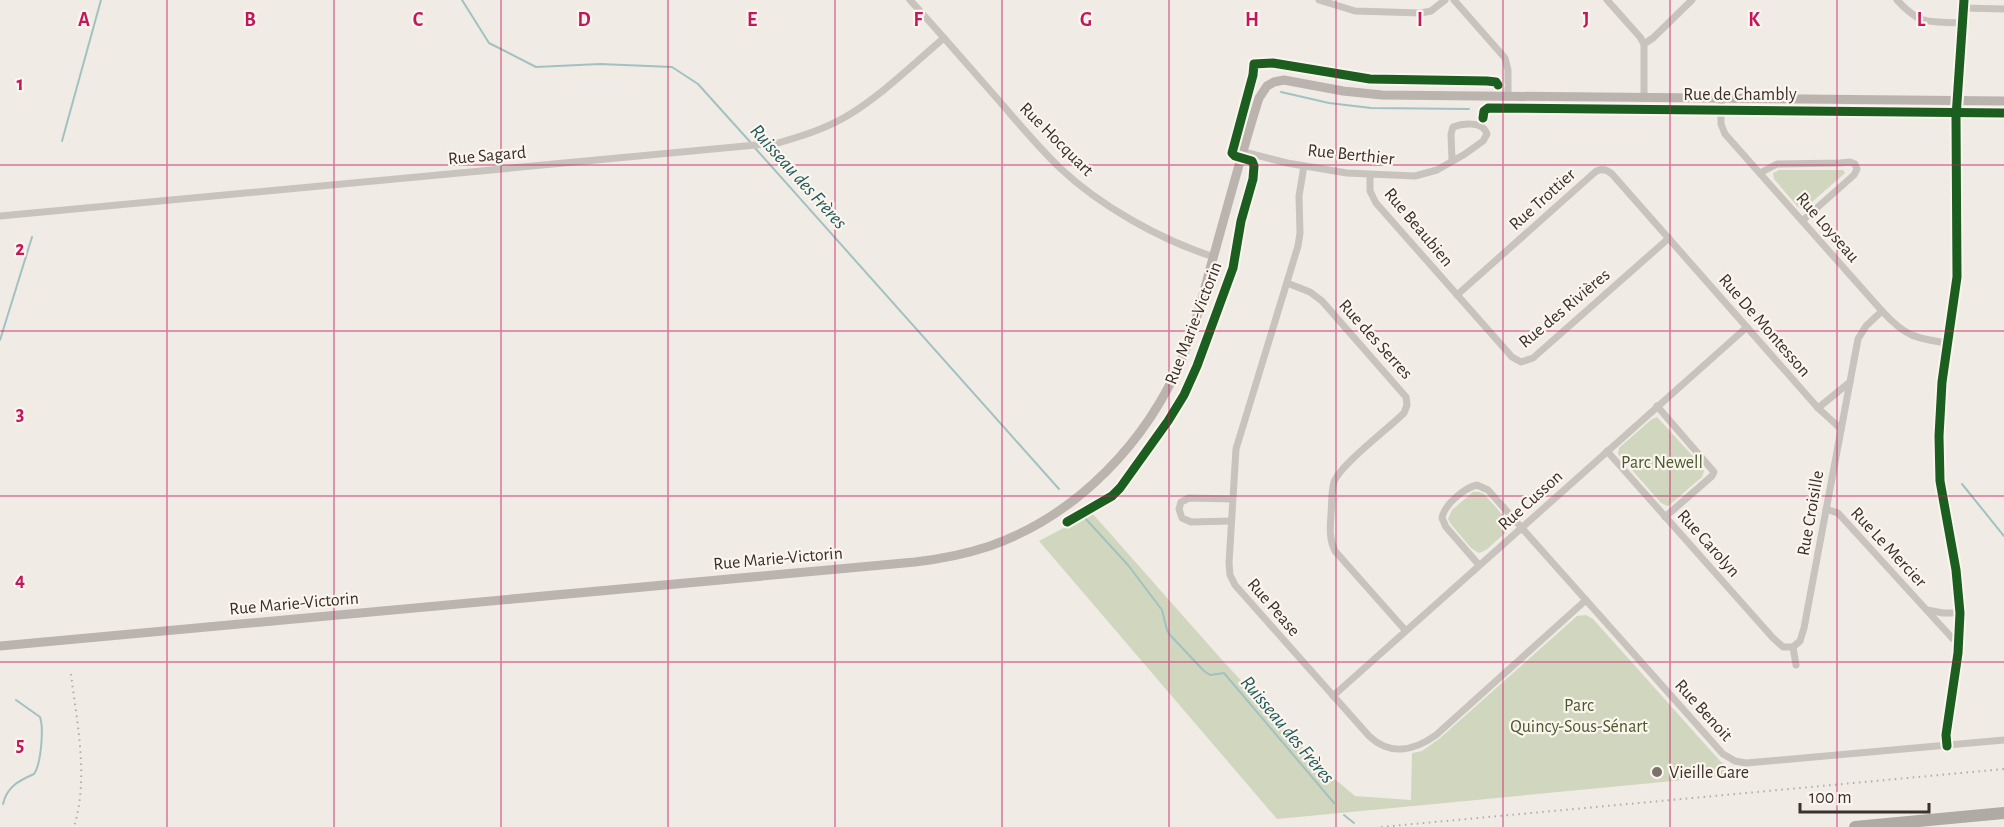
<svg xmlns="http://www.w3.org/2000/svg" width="2004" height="827" viewBox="0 0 2004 827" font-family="'Alegreya Sans',sans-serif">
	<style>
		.green { fill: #d1d6bf }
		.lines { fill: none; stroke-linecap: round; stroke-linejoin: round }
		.stream { stroke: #a1c2c1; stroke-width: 2 }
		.street { stroke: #c9c3be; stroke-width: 7 }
		.secondary { stroke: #bab3ae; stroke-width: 9 }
		.highway { stroke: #afaaa4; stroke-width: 12 }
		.rail { stroke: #b1aca8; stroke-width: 2; stroke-dasharray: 1.5 4.5; stroke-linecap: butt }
		.cycleway-casing { stroke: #fbf5ee; stroke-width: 13 }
		.cycleway { stroke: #1b5e20; stroke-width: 9 }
		.grid { fill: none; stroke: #c2185b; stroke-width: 1.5; stroke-opacity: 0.55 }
		.poi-dot { fill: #7a716c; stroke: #fbf5ee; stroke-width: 2 }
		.labels { text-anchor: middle; stroke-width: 4.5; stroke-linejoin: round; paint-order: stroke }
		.street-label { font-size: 18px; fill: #3b302b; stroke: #fbf5ee }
		.park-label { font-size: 18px; fill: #4a5a2e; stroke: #fbf5ee }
		.poi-label { font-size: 18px; fill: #3b302b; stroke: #fbf5ee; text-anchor: start }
		.water-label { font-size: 20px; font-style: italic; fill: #1f5a5e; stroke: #fbf5ee }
		.grid-label { font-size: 20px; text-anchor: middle; font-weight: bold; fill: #c2185b; stroke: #fbf5ee; stroke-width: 4.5; stroke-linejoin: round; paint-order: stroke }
	</style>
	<rect width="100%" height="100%" fill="#f0ebe5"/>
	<g class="green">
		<polygon points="1779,170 1843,170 1845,173 1804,209 1798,207 1774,179 1773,173"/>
		<polygon points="1657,417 1701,465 1704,471 1702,477 1668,506 1661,503 1618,454 1619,448 1652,419"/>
		<polygon points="1473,492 1479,492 1484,494 1507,520 1508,525 1505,533 1486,550 1479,553 1471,548 1451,524 1448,519 1452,510"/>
		<polygon points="1092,513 1223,661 1325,771 1355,796 1411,800 1412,753 1422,751 1439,739 1577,616 1586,615 1593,619 1720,761 1730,768 1736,769 1736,775 1277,819 1039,541"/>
	</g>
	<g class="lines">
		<g class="stream">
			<polyline points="462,0 489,43 536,67 600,64 672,67 698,84 752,144"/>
			<polyline points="1281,92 1329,103 1371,108 1469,109"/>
			<polyline points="62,141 101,0"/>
			<polyline points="755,148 1059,489"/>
			<polyline points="0,340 32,237"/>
			<polyline points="1962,484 2004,536"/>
			<polyline points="1084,517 1128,565 1162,610 1167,630 1170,635 1204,671 1210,675 1224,673 1334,803"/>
			<path d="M3 804C7 787 18 781 34 774 41 764 44 729 40 717L16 700"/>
			<polyline points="1344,815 1354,823"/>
		</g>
		<g class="street">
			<path d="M910 0C941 34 971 69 1001 103 1020 125 1039 148 1060 168 1100 206 1161 240 1214 257"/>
			<polyline points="1319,0 1355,11 1421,13 1431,11 1445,0"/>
			<polyline points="1454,0 1505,58 1508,70 1508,96"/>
			<polyline points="1607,0 1640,37 1644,44"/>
			<path d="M1897 0C1922 27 1929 21 1963 23"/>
			<polyline points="1964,8 2004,9"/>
			<polyline points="1644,97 1644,44 1653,38 1692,0"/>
			<path d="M1721 98V124L1725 134 1882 311C1905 336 1914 338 1947 343"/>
			<path d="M1244 152 1287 163 1347 173 1415 176 1437 170 1465 154 1483 141 1487 134C1483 121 1463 123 1453 127L1451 134 1452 161"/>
			<path d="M1304 166 1299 196 1300 233 1298 246 1236 449 1229 563 1230 575 1235 585 1369 736C1390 756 1414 751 1436 735L1586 600"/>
			<polyline points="1760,173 1777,164 1840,163 1850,162 1855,164 1857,169 1854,175 1802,221"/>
			<polyline points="1370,175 1370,191 1376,203 1512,357 1521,362 1533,358 1669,238"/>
			<path d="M0 216 778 143C802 136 825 129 847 116 882 95 912 65 944 38"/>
			<path d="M1287 283 1310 292 1322 301 1406 397 1407 405 1404 413C1389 428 1340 465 1334 482 1331 492 1332 504 1331 514 1330 528 1329 539 1335 551L1405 630"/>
			<path d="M1457 295 1594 173C1600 168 1606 169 1612 174L1818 408 1841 429"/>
			<polyline points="1657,406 1714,472 1712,476 1665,517"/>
			<polyline points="1818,408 1850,382"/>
			<polyline points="1607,451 1773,638 1783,647 1793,647"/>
			<polyline points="1826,509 1838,513 1953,639 1960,641"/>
			<polyline points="1231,521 1191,522 1182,518 1179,509 1181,502 1189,498 1232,499"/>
			<path d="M1479 565 1446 527 1442 518C1444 505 1464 488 1477 485L1488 490 1723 754 1735 761 1746 763 2004 740"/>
			<polyline points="1927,610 1943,613 1960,613"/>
			<polyline points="1793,647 1800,641 1804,628 1858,339 1866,326 1882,311"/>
			<polyline points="1793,647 1796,665"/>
			<polyline points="1333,696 1747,327"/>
			<polyline points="1947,746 1946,735 1958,653 1960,613 1956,570 1940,481 1939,436 1942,382 1957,277 1956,117 1964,0"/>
		</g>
		<path class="secondary" d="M0 646 915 562C941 559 966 554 990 546 1078 515 1148 441 1183 356 1195 328 1202 299 1210 269 1226 212 1241 155 1259 98L1267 86 1274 82 1284 80 1343 91 1382 95 2004 101"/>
		<polyline class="highway" points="1855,827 2004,813"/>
		<g class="rail">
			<path d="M71 674C77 724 89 778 74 827"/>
			<polyline points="1381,827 2004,769"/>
		</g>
		<g class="cycleway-casing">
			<g id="cycleway">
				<polyline points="1483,118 1484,111 1488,108 2004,113"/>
				<polyline points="1067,522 1112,496 1120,488 1168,421 1184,395 1197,366 1233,268 1241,221 1253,179 1254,166 1252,161 1235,156 1232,153 1253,75 1254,64 1273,63 1370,79 1487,81 1496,82 1498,85"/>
				<polyline points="1947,746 1946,735 1958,653 1960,613 1956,570 1940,481 1939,436 1942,382 1957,277 1956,117 1964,0"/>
			</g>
		</g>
		<use href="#cycleway" class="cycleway"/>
	</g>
	<path class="grid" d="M167 0V827M334 0V827M501 0V827M668 0V827M835 0V827M1002 0V827M1169 0V827M1336 0V827M1503 0V827M1670 0V827M1837 0V827M0 165H2004M0 331H2004M0 496H2004M0 662H2004"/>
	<circle class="poi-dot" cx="1657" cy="772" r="6"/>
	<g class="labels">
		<g class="street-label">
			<text x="1740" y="100">Rue de Chambly</text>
			<text transform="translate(1057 139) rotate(45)" y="6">Rue Hocquart</text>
			<text transform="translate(1351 154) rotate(6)" y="6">Rue Berthier</text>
			<text transform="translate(487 155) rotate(-5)" y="6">Rue Sagard</text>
			<text transform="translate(1542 199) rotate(-42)" y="6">Rue Trottier</text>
			<text transform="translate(1419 227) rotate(50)" y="6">Rue Beaubien</text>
			<text transform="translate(1828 227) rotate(49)" y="6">Rue Loyseau</text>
			<text transform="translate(1564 308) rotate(-40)" y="6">Rue des Rivières</text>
			<text transform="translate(1193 323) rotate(-69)" y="6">Rue Marie-Victorin</text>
			<text transform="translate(1765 325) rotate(49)" y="6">Rue De Montesson</text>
			<text transform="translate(1376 339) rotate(48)" y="6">Rue des Serres</text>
			<text transform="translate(1530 500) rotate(-42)" y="6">Rue Cusson</text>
			<text transform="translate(1810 513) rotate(-80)" y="6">Rue Croisille</text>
			<text transform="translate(1709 543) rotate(48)" y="6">Rue Carolyn</text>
			<text transform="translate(1889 547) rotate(47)" y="6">Rue Le Mercier</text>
			<text transform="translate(778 558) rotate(-5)" y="6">Rue Marie-Victorin</text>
			<text transform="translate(294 603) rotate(-5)" y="6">Rue Marie-Victorin</text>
			<text transform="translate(1274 607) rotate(49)" y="6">Rue Pease</text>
			<text transform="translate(1704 710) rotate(48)" y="6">Rue Benoit</text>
		</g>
		<g class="park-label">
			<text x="1662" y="468">Parc Newell</text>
			<text x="1579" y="711">Parc<tspan x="1579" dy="21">Quincy-Sous-Sénart</tspan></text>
		</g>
		<g class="poi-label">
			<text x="1669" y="778">Vieille Gare</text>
		</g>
		<g class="water-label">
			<text transform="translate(799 176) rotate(48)" y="7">Ruisseau des Frères</text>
			<text transform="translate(1288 729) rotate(50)" y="7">Ruisseau des Frères</text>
		</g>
	</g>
	<g class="grid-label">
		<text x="84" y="26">A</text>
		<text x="250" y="26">B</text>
		<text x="418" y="26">C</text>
		<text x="584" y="26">D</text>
		<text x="752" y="26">E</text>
		<text x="918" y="26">F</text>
		<text x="1086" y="26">G</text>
		<text x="1252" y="26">H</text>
		<text x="1420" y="26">I</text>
		<text x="1586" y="26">J</text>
		<text x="1754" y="26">K</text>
		<text x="1921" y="26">L</text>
		<text x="20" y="90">1</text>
		<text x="20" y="255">2</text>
		<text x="20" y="420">3</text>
		<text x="20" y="586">4</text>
		<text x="20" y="751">5</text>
	</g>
	<path d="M1800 803v9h129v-9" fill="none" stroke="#3b302b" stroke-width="3"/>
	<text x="1809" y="803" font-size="18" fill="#3b302b" stroke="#fbf5ee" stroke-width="4.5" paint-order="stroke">100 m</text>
</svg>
